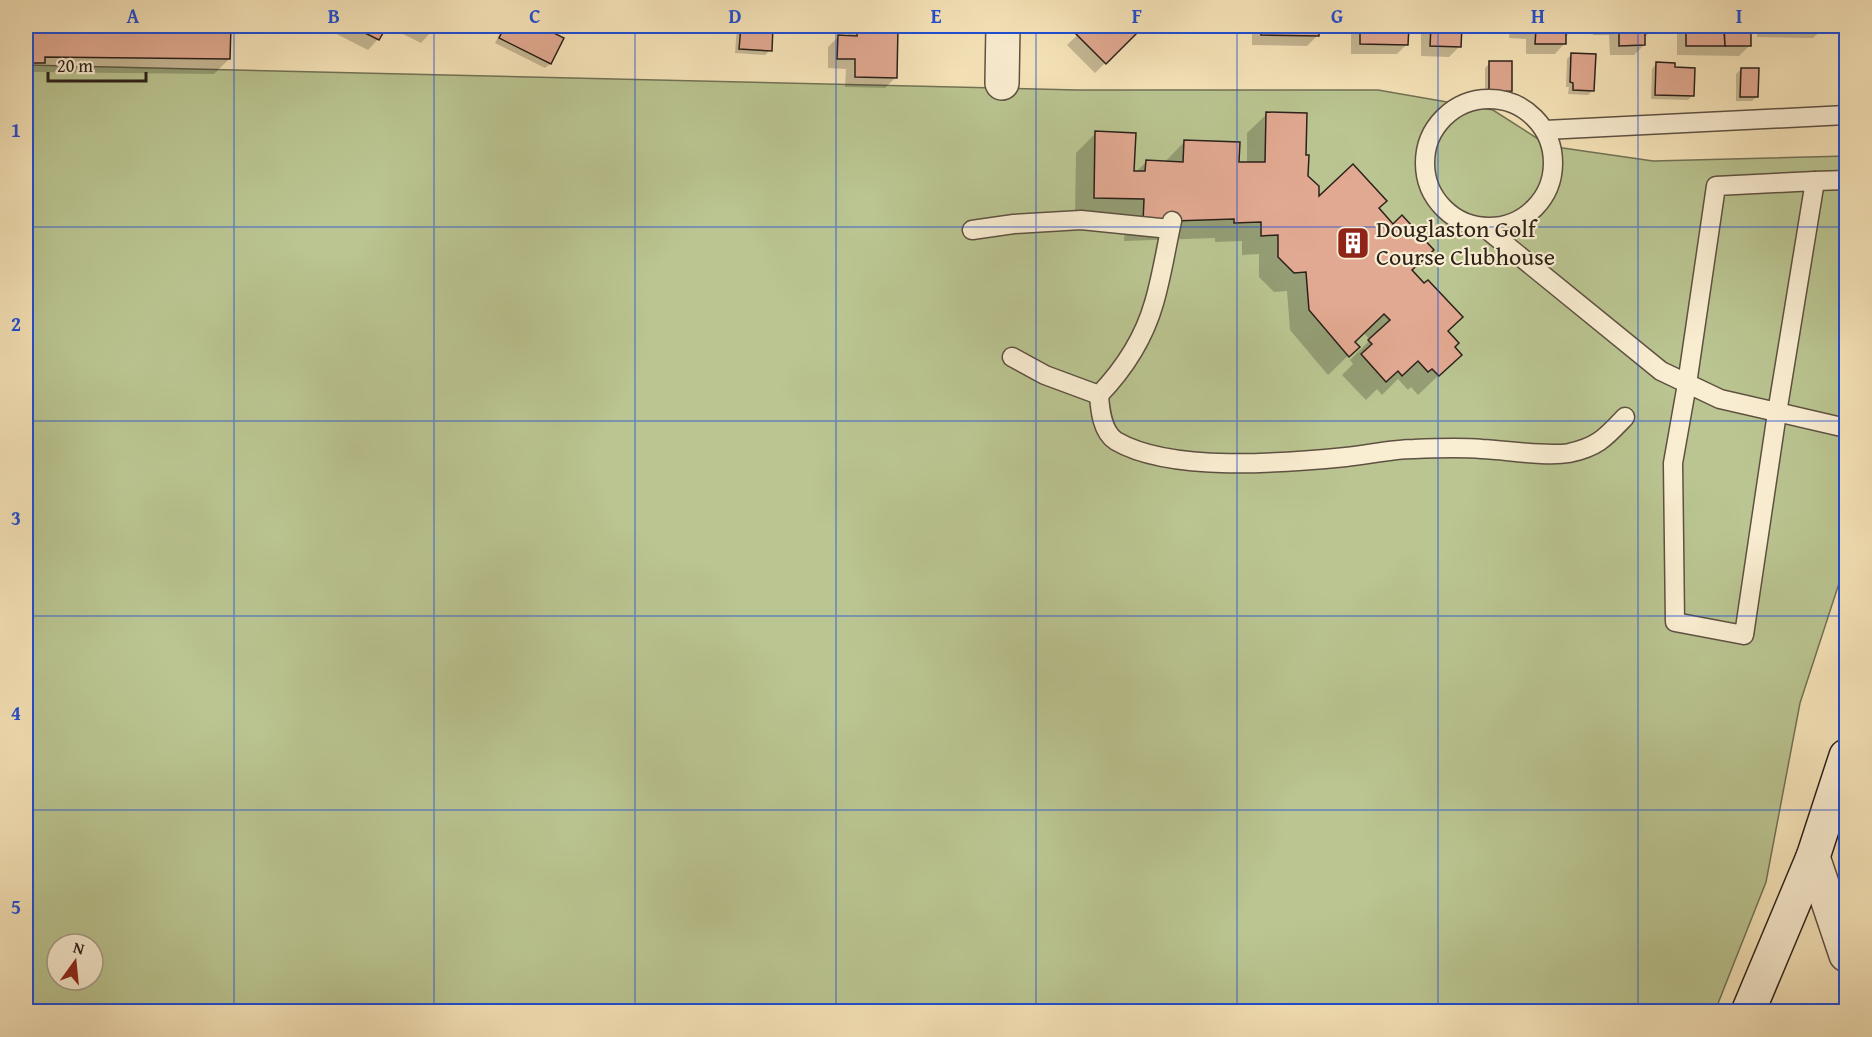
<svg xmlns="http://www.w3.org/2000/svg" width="1872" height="1037" viewBox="0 0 1872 1037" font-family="'Gentium Book Plus',serif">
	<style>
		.green { fill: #bac591; stroke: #727256; stroke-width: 1.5; fill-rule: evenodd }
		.shadow { fill: #0003 }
		.building { fill: #e1a991; stroke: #2b201a; stroke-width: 1.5 }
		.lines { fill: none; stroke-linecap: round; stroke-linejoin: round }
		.lane-casing { stroke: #5e5142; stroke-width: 21 }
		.street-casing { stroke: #5e5142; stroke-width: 36 }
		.secondary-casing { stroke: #2b201a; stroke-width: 36 }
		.lane { stroke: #faeed2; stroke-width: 18 }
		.street { stroke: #faeed2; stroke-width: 33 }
		.secondary { stroke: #faeed2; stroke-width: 33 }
		.grid { fill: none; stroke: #1d4ed8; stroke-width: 1.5; stroke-opacity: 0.55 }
		.labels { text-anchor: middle; stroke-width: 4.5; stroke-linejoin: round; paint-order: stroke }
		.poi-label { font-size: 24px; fill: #2b201a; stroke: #faeed2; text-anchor: start }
		.neatline { fill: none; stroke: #1d4ed8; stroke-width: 2 }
		.grid-label { font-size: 20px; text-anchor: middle; font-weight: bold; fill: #1d4ed8 }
	</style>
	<rect width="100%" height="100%" fill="#f7e5ba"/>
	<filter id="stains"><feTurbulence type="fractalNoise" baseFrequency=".00333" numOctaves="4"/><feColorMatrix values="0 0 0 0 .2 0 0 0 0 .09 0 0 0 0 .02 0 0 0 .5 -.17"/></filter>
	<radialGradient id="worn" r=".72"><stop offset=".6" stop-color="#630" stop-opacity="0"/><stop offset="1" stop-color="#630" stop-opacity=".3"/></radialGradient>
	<path class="green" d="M26 65 1077 90H1378L1493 110 1549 146 1653 161 1846 156V562L1800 703 1766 882 1715 1011H26ZM57 944H93V980H57Z"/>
	<g class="shadow">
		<polygon points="26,26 229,28 229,59 214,74 34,72 28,78 26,78"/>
		<polygon points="321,26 385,26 378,39 368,50"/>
		<polygon points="387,26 434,26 431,32 421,43"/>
		<polygon points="504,26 537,26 562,38 550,64 545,68 495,43"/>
		<polygon points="737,26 772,26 770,50 765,55 735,53"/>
		<polygon points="852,26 896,26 895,78 885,88 845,87 846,69 828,68 828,47 839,36 848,37 848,30"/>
		<polygon points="1087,26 1142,26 1095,73 1067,45"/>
		<polygon points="1171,26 1236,26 1227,34 1171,34"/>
		<polygon points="1252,26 1318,26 1318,35 1307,46 1252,45"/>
		<polygon points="1341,26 1407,26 1407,44 1397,54 1351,54 1351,32 1341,31"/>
		<polygon points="1421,26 1486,26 1480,32 1460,31 1460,46 1449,57 1421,56"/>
		<polygon points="1510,26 1573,26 1573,29 1565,38 1565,43 1555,54 1526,54 1526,39 1509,38"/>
		<polygon points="1593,26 1657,26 1646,36 1644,36 1644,45 1634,55 1610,55 1609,35 1593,35"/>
		<polygon points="1677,26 1749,26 1749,46 1739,56 1677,55"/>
		<polygon points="1757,26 1824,26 1824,28 1813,38 1757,37"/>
		<polygon points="1572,54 1593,90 1588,95 1568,94 1569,87 1566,87 1567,59"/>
		<polygon points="1490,63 1510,91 1505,96 1485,96 1485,68"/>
		<polygon points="1656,64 1673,69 1693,95 1688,100 1651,99 1652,69"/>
		<polygon points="1741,69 1757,96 1752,101 1736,101 1736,74"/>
		<polygon points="1267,114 1304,156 1307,177 1317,199 1377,209 1447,332 1440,374 1418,395 1411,387 1408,390 1398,379 1382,395 1377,389 1366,400 1342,375 1353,364 1350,360 1370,340 1364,333 1353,342 1357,347 1328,375 1290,330 1287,291 1274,292 1259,277 1259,254 1242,255 1242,241 1215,242 1215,238 1124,241 1125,218 1075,217 1076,153 1096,133 1133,172 1136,172 1146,162 1164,163 1184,142 1238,163 1247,163 1247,133"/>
	</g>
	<g class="building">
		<polygon points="26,26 231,26 230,59 45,57 45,63 26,63"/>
		<polygon points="351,26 387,26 379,40"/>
		<polygon points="417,26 436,26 432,33"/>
		<polygon points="505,26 540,26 564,38 551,64 499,38"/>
		<polygon points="741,26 773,26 772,51 739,49"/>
		<polygon points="857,26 898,26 897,78 855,77 855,59 837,59 838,35 857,36"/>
		<polygon points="1085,26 1144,26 1106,64 1076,34"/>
		<polygon points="1262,26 1319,26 1319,36 1261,35"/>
		<polygon points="1360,26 1409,26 1408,45 1360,44"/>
		<polygon points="1431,26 1462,26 1461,47 1430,46"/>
		<polygon points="1519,26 1575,26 1575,30 1566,30 1566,44 1535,44 1536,29 1519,28"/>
		<polygon points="1619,26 1658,26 1645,26 1645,45 1619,46"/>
		<polygon points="1686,26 1724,26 1725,46 1686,46"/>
		<polygon points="1724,26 1751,26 1751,46 1725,46"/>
		<polygon points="1767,26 1825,26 1825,29 1767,27"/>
		<polygon points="1571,53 1596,54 1594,91 1573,90 1573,83 1570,82"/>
		<polygon points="1489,61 1512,61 1512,91 1489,92"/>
		<polygon points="1656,62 1675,63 1675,67 1695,68 1694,96 1655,95"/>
		<polygon points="1741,68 1759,68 1758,97 1740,97"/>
		<polygon points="1266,112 1307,113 1306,155 1309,155 1308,176 1319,186 1319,196 1353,164 1387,201 1379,208 1393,224 1402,215 1434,250 1412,270 1424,283 1428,280 1463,317 1448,331 1459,343 1455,347 1462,355 1439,376 1432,369 1428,372 1418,361 1402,376 1398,371 1386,382 1361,354 1372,344 1368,340 1390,320 1384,314 1355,342 1360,347 1349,357 1309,310 1306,272 1294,273 1278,257 1278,235 1261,236 1261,222 1234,223 1234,219 1143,222 1144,199 1094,198 1095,131 1136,133 1134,171 1145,171 1146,160 1183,162 1184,140 1240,142 1239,162 1265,162"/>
	</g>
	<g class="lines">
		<g class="lane-casing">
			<g id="lane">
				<circle cx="1489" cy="163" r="64"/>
				<polyline points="1545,130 1846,115"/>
				<polygon points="1815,181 1777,413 1744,635 1675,622 1673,463 1687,384 1716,186"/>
				<polyline points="1815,181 1846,180"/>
				<polyline points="1484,227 1661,371 1720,399 1846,428"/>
				<polyline points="972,230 1014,224 1081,220 1170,229"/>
				<path d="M1012 357 1045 375 1099 395C1123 370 1144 338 1154 303 1162 276 1166 248 1172 221"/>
				<path d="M1099 395C1100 410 1102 432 1116 441 1171 473 1284 463 1346 457 1368 455 1391 449 1414 449 1436 448 1460 447 1482 449 1506 450 1546 457 1569 453 1598 447 1606 437 1625 417"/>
			</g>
		</g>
		<g class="street-casing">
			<g id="street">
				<polyline points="1002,83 1003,26"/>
				<polyline points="1813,857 1846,955"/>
			</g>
		</g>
		<g class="secondary-casing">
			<polyline id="secondary" points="1748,1012 1813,857 1846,756"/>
		</g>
		<use href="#lane" class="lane"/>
		<use href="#street" class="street"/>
		<use href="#secondary" class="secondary"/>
	</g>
	<path class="grid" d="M234 26V1012M434 26V1012M635 26V1012M836 26V1012M1036 26V1012M1237 26V1012M1438 26V1012M1638 26V1012M26 227H1846M26 421H1846M26 616H1846M26 810H1846"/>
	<defs>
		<g id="building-square" transform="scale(1.725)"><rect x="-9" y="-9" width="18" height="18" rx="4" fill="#8f2418" stroke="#faeed2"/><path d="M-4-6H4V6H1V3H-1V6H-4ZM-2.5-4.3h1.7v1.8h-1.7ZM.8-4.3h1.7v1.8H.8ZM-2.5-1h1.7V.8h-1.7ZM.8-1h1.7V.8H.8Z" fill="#fff"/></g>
	</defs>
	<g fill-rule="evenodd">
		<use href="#building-square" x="1353" y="243"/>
	</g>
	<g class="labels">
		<g class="poi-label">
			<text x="1376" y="237">Douglaston Golf<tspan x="1376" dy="28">Course Clubhouse</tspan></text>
		</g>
	</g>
	<rect width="1872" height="1037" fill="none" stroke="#f7e5ba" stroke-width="66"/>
	<g transform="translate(75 962) rotate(15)"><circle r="28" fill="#faeed2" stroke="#a79c88" stroke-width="1.5"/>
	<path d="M0-4.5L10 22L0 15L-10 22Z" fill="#8f2418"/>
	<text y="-9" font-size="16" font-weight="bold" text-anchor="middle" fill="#2b201a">N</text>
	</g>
	<path d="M48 72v9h98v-9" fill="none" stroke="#2b201a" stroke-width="3"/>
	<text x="57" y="72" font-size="18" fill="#2b201a" stroke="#faeed2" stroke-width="4.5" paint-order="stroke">20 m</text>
	<rect x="33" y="33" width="1806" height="971" class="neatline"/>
	<g class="grid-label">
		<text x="133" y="23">A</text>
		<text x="334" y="23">B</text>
		<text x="535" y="23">C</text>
		<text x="735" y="23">D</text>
		<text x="936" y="23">E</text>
		<text x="1137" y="23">F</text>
		<text x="1337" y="23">G</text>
		<text x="1538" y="23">H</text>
		<text x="1739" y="23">I</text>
		<text x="16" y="137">1</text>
		<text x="16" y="331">2</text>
		<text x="16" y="525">3</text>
		<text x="16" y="720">4</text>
		<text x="16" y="914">5</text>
	</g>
	<rect width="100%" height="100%" filter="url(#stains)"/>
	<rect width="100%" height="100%" fill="url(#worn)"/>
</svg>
